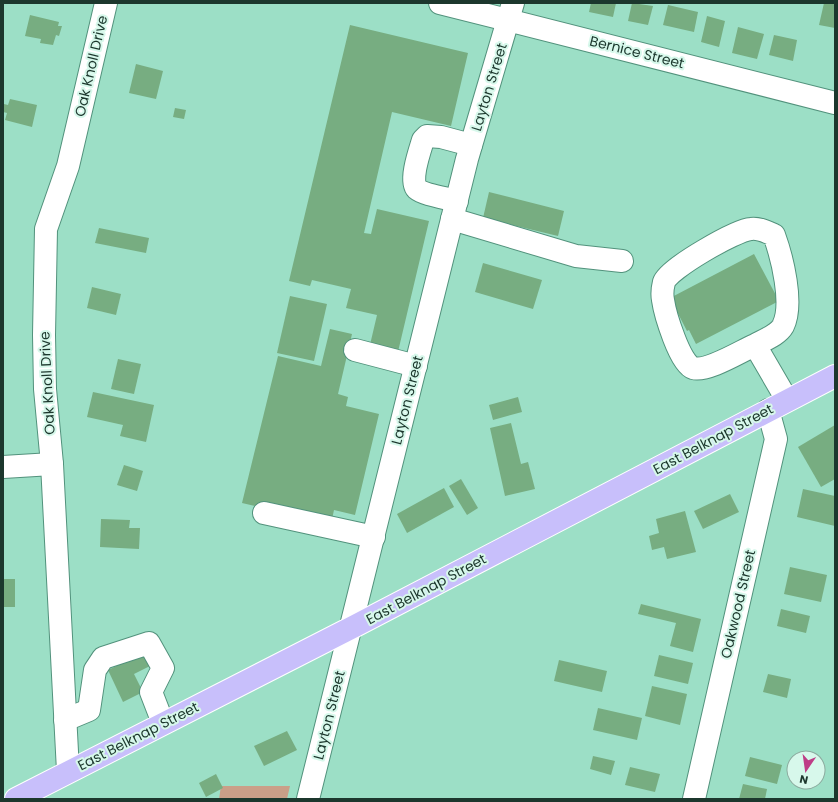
<svg xmlns="http://www.w3.org/2000/svg" width="838" height="802" viewBox="0 0 838 802" font-family="Poppins,sans-serif">
	<style>
		.green { fill: #ca9f88 }
		.building { fill: #77ad81 }
		.lines { fill: none; stroke-linecap: round; stroke-linejoin: round }
		.minor-casing { stroke: #52927c; stroke-width: 24 }
		.major-casing { stroke: #fff; stroke-width: 24 }
		.minor { stroke: #fff; stroke-width: 22 }
		.major { stroke: #c8bffb; stroke-width: 22 }
		.labels { text-anchor: middle; stroke-width: 4; stroke-linejoin: round; paint-order: stroke }
		.street-label { font-size: 14px; fill: #1c372d; stroke: #d7f8eb }
	</style>
	<rect width="100%" height="100%" fill="#9cdfc6"/>
	<polygon class="green" points="221,786 290,786 287,799 219,799"/>
	<g class="building">
		<polygon points="591,3 616,3 613,17 589,12"/>
		<polygon points="632,3 653,6 648,25 628,21"/>
		<polygon points="824,3 835,3 835,28 819,25"/>
		<polygon points="668,5 698,12 694,32 663,25"/>
		<polygon points="30,15 59,22 58,26 62,26 59,36 56,35 53,45 40,43 41,39 25,36"/>
		<polygon points="707,16 725,21 719,47 701,42"/>
		<polygon points="350,25 468,53 451,126 392,112 364,233 371,234 377,209 429,221 397,356 369,349 377,315 346,308 351,289 312,280 310,286 289,281"/>
		<polygon points="738,27 764,34 757,59 732,53"/>
		<polygon points="774,35 797,40 793,61 769,55"/>
		<polygon points="136,64 163,71 156,99 129,93"/>
		<polygon points="10,99 37,105 32,127 5,120 7,113 3,112 4,104 8,105"/>
		<polygon points="175,108 186,110 184,119 173,117"/>
		<polygon points="489,192 564,211 558,236 483,218"/>
		<polygon points="99,228 149,238 146,253 95,243"/>
		<polygon points="754,254 779,301 696,344 689,330 687,331 670,298"/>
		<polygon points="483,263 542,280 533,309 475,292"/>
		<polygon points="92,287 121,294 116,315 87,308"/>
		<polygon points="290,296 327,304 314,361 277,353"/>
		<polygon points="330,329 352,334 338,394 348,397 346,406 379,414 355,515 334,510 331,524 242,503 278,356 321,366"/>
		<polygon points="118,359 141,364 134,394 111,389"/>
		<polygon points="93,392 154,405 146,442 120,436 123,425 87,417"/>
		<polygon points="518,397 522,412 493,420 489,405"/>
		<polygon points="511,423 521,464 528,462 535,489 505,496 490,428"/>
		<polygon points="835,425 835,479 821,487 798,447"/>
		<polygon points="124,465 143,471 137,491 117,485"/>
		<polygon points="461,479 478,508 467,515 449,486"/>
		<polygon points="444,488 454,507 407,533 397,514"/>
		<polygon points="803,489 835,496 835,526 797,517"/>
		<polygon points="730,494 739,512 703,529 694,511"/>
		<polygon points="685,511 696,552 667,559 664,547 652,550 649,536 659,533 656,519"/>
		<polygon points="101,519 130,520 129,528 140,528 139,549 100,547"/>
		<polygon points="790,567 827,575 821,602 784,594"/>
		<rect x="3" y="579" width="12" height="28"/>
		<polygon points="641,604 701,619 693,652 670,646 676,623 638,614"/>
		<polygon points="781,609 810,616 806,633 777,626"/>
		<polygon points="145,652 152,665 134,674 143,692 123,702 108,670"/>
		<polygon points="659,655 693,663 688,684 654,676"/>
		<polygon points="559,660 607,671 602,692 554,681"/>
		<polygon points="768,674 791,679 787,698 763,692"/>
		<polygon points="652,686 687,694 680,725 645,716"/>
		<polygon points="598,708 642,718 637,740 593,730"/>
		<polygon points="287,731 297,750 264,766 254,746"/>
		<polygon points="593,756 615,761 611,775 590,769"/>
		<polygon points="750,757 782,765 777,784 745,776"/>
		<polygon points="630,767 660,774 655,792 625,785"/>
		<polygon points="216,774 223,788 206,797 199,783"/>
		<polygon points="743,784 767,789 765,799 739,799"/>
	</g>
	<g class="lines">
		<g class="minor-casing">
			<g id="minor">
				<polyline points="440,3 835,103"/>
				<path d="M457 201C447 198 424 195 417 189 409 181 420 150 423 140L427 136 441 137 471 145"/>
				<polyline points="452,219 576,256 622,261"/>
				<path d="M755 345C741 351 708 372 693 368 680 364 665 314 663 300 662 295 663 286 664 282 668 269 736 230 751 229 759 228 767 232 774 235 782 257 794 304 783 326 778 335 764 340 755 345L787 400"/>
				<polyline points="355,350 416,366"/>
				<polyline points="3,467 52,464"/>
				<polyline points="264,513 374,537"/>
				<polyline points="65,720 89,710 95,670 103,658 149,643 163,668 151,692 163,723"/>
				<polyline points="68,771 52,464 45,389 44,335 46,229 68,166 106,3"/>
				<polyline points="308,799 467,159 513,3"/>
				<polyline points="694,799 776,439 768,410"/>
			</g>
		</g>
		<g class="major-casing">
			<polyline id="major" points="16,799 351,628 835,376"/>
		</g>
		<use href="#minor" class="minor"/>
		<use href="#major" class="major"/>
	</g>
	<g class="labels">
		<g class="street-label">
			<text transform="translate(637 52) rotate(14)" y="5">Bernice Street</text>
			<text transform="translate(91 66) rotate(-77)" y="5">Oak Knoll Drive</text>
			<text transform="translate(489 87) rotate(-73)" y="5">Layton Street</text>
			<text transform="translate(47 383) rotate(-93)" y="5">Oak Knoll Drive</text>
			<text transform="translate(407 400) rotate(-76)" y="5">Layton Street</text>
			<text transform="translate(713 439) rotate(-28)" y="5">East Belknap Street</text>
			<text transform="translate(426 589) rotate(-28)" y="5">East Belknap Street</text>
			<text transform="translate(738 604) rotate(-77)" y="5">Oakwood Street</text>
			<text transform="translate(329 715) rotate(-76)" y="5">Layton Street</text>
			<text transform="translate(138 736) rotate(-27)" y="5">East Belknap Street</text>
		</g>
	</g>
	<rect width="838" height="802" fill="none" stroke="#1c372d" stroke-width="8"/>
	<g transform="translate(806 770) rotate(193)"><circle r="19" fill="#d7f8eb" stroke="#8cab9f"/>
	<path d="M0-3L7 15L0 10L-7 15Z" fill="#be3d87"/>
	<text y="-6" font-size="11" font-weight="bold" text-anchor="middle" fill="#1c372d">N</text>
	</g>
</svg>
